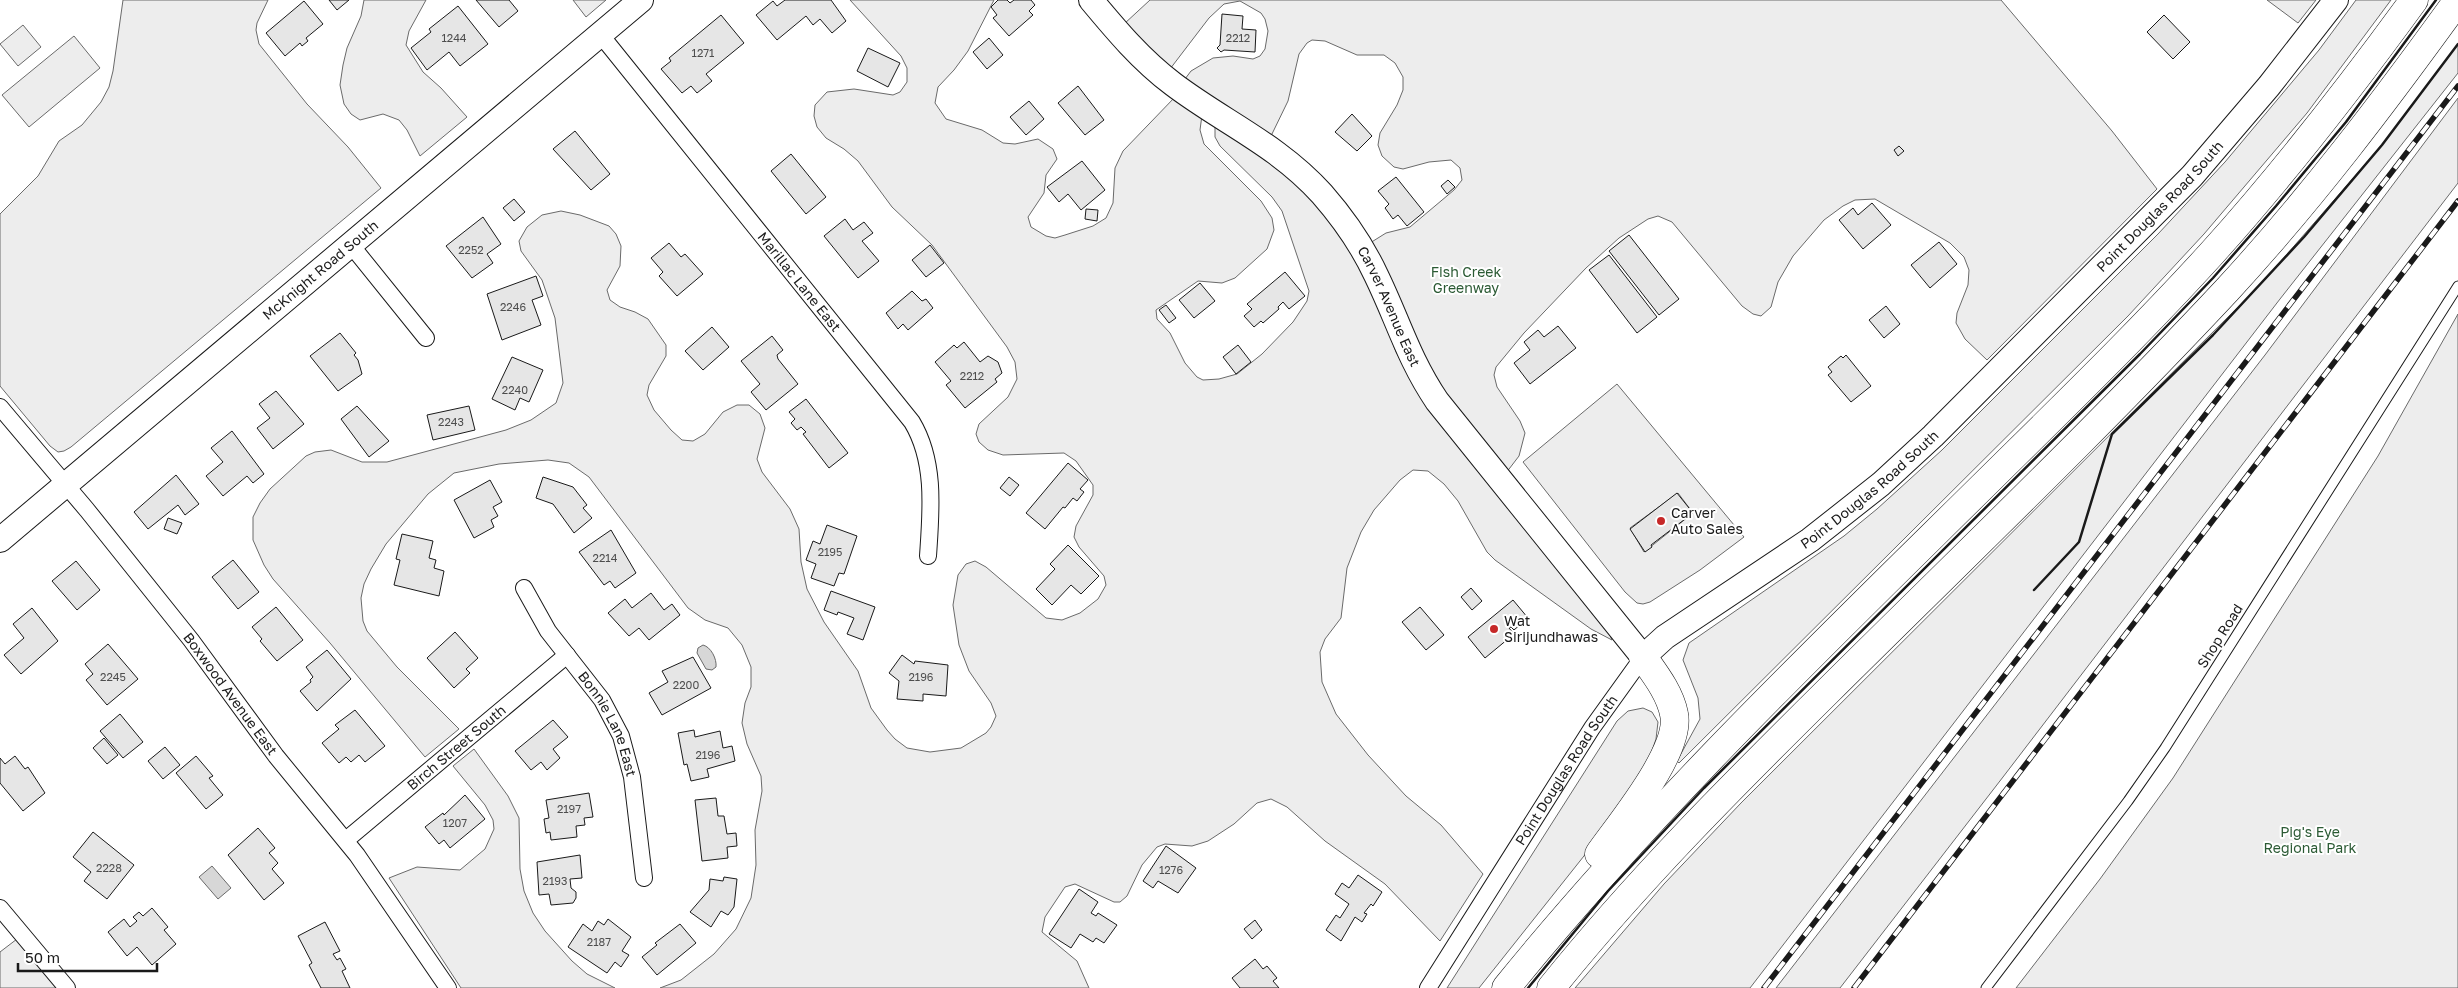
<svg xmlns="http://www.w3.org/2000/svg" width="2458" height="988" viewBox="0 0 2458 988" font-family="'Golos Text',sans-serif">
	<style>
		.built { fill: #ededed; stroke: #6a6a6a; fill-rule: evenodd }
		.water { fill: #d7d7d7; stroke: #6a6a6a }
		.building { fill: #e6e6e6; stroke: #1a1a1a }
		.lines { fill: none; stroke-linecap: round; stroke-linejoin: round }
		.lane-casing { stroke: #1a1a1a; stroke-width: 11 }
		.street-casing { stroke: #1a1a1a; stroke-width: 18 }
		.secondary-casing { stroke: #1a1a1a; stroke-width: 26 }
		.highway-casing { stroke: #1a1a1a; stroke-width: 29 }
		.lane { stroke: #fff; stroke-width: 9 }
		.street { stroke: #fff; stroke-width: 16 }
		.secondary { stroke: #fff; stroke-width: 24 }
		.highway { stroke: #fff; stroke-width: 28 }
		.rail-casing { stroke: #1a1a1a; stroke-width: 5.5 }
		.rail { stroke: #fff; stroke-width: 4; stroke-dasharray: 11; stroke-linecap: butt }
		.wall { stroke: #1a1a1a; stroke-width: 2.5 }
		.poi-dot { fill: #c62828; stroke: #fff; stroke-width: 2 }
		.labels { text-anchor: middle; stroke-width: 4; stroke-linejoin: round; paint-order: stroke }
		.number-label { font-size: 11px; fill: #4d4d4d }
		.street-label { font-size: 14px; fill: #1a1a1a; stroke: #fff }
		.park-label { font-size: 14px; fill: #2b5a34; stroke: #fff }
		.poi-label { font-size: 14px; fill: #1a1a1a; stroke: #fff; text-anchor: start }
	</style>
	<rect width="100%" height="100%" fill="#fff"/>
	<g class="built">
		<polygon points="123,0 268,0 257,23 256,30 259,44 307,104 348,147 381,188 71,447 64,451 58,452 50,446 0,386 0,214 38,176 59,141 82,125 101,102 109,87 113,71"/>
		<polygon points="364,0 426,0 409,31 406,45 423,72 441,88 467,117 420,156 407,130 399,120 383,114 360,120 351,114 344,104 340,85 343,65 347,48 361,16"/>
		<polygon points="573,0 606,0 586,17"/>
		<polygon points="850,0 994,0 968,51 954,70 938,87 935,103 946,119 982,130 1003,143 1015,144 1038,139 1053,149 1057,159 1046,175 1044,193 1028,217 1031,227 1046,236 1055,238 1065,235 1093,226 1106,218 1113,203 1115,168 1123,151 1175,97 1202,115 1200,130 1204,144 1261,201 1272,218 1274,230 1267,249 1235,278 1222,283 1198,281 1156,310 1157,319 1170,333 1185,363 1197,377 1203,380 1219,379 1237,374 1262,354 1293,322 1307,301 1309,291 1282,211 1272,197 1220,146 1215,137 1215,122 1286,171 1338,230 1376,298 1396,352 1420,396 1608,630 1612,640 1591,629 1495,560 1487,552 1458,501 1444,484 1428,471 1413,470 1400,480 1374,510 1361,532 1347,568 1341,618 1325,639 1320,652 1322,682 1336,714 1368,755 1406,796 1441,825 1483,874 1440,941 1385,884 1325,841 1287,807 1271,799 1257,803 1234,824 1208,841 1192,846 1165,844 1157,847 1142,865 1127,896 1120,902 1114,902 1075,884 1065,887 1045,917 1042,932 1077,961 1089,988 660,988 681,980 714,954 736,929 751,898 756,865 755,830 762,791 761,776 747,744 742,723 745,703 751,687 751,667 742,645 728,628 705,620 688,608 589,477 569,463 548,460 499,464 454,473 428,494 386,544 371,569 364,584 361,598 363,621 367,631 397,667 459,729 425,757 330,643 273,579 264,565 253,540 253,517 260,503 270,489 306,456 315,452 331,450 362,462 387,462 506,430 531,420 556,403 563,383 555,318 542,280 521,251 519,241 527,227 542,215 561,211 580,215 609,226 616,234 621,246 620,266 607,290 610,300 620,307 635,312 648,319 666,345 666,356 649,385 647,395 654,410 671,430 682,440 693,441 705,434 723,412 737,405 749,405 760,414 765,428 757,459 762,472 790,509 799,529 801,562 807,589 824,622 858,671 871,708 887,730 895,739 907,748 930,752 961,748 986,733 991,727 996,716 991,703 969,671 959,645 953,605 958,575 966,564 975,561 986,567 1046,618 1062,620 1080,613 1098,599 1106,585 1104,576 1079,547 1074,537 1076,526 1093,495 1093,485 1076,461 1064,453 1003,455 988,450 979,442 976,434 979,424 1008,397 1017,379 1015,362 1007,347 932,245 892,207 858,161 844,149 826,138 817,127 814,116 815,105 827,92 854,89 893,95 900,92 907,82 907,68 901,56"/>
		<polygon points="1150,0 2001,0 2112,131 2157,189 1987,360 1965,339 1956,323 1957,313 1968,285 1969,270 1964,257 1950,243 1875,199 1855,200 1843,206 1824,220 1793,256 1778,282 1771,307 1761,316 1753,314 1742,306 1672,222 1658,216 1648,219 1619,238 1586,268 1524,333 1496,367 1494,375 1497,387 1520,421 1525,433 1519,456 1506,473 1439,387 1370,243 1386,233 1410,227 1454,190 1462,180 1460,168 1451,160 1429,162 1403,169 1394,167 1382,156 1378,145 1380,133 1397,105 1403,90 1403,77 1395,63 1384,55 1357,55 1325,41 1312,40 1307,43 1299,54 1288,101 1271,136 1185,79 1191,71 1213,58 1233,56 1253,59 1260,56 1265,49 1268,31 1265,19 1261,13 1240,1 1224,4 1209,18 1170,69 1124,24"/>
		<polygon points="2267,0 2316,0 2298,23"/>
		<polygon points="2356,0 2391,0 2307,113 2204,234 2128,316 1679,763 1677,761 1700,719 1698,698 1683,660 1689,643 1844,536 1877,509 1942,450 2158,234 2225,162 2319,50"/>
		<polygon points="23,25 41,47 18,66 0,44"/>
		<polygon points="74,36 100,68 29,127 2,95"/>
		<polygon points="2458,44 2458,73 2280,299 1750,988 1575,988 1664,884 1741,803 2261,284 2382,145"/>
		<polygon points="2458,98 2458,183 2003,777 1840,988 1776,988 2265,355"/>
		<polygon points="2458,314 2458,988 2016,988 2100,879 2173,778 2378,456"/>
		<path d="M1617 384 1744 537 1700 570 1650 602 1643 604 1637 603 1625 592 1523 462ZM1678 493 1693 513 1644 552 1630 528Z"/>
		<polygon points="1643,708 1652,712 1658,722 1656,739 1648,762 1607,827 1479,988 1447,988 1617,721 1628,711"/>
		<polygon points="474,749 508,796 519,818 520,869 524,891 533,913 545,931 572,961 587,974 615,988 461,988 389,878 417,867 460,870 485,849 494,829 493,820 485,805 453,766"/>
		<polygon points="17,939 58,988 0,988 0,952"/>
	</g>
	<g class="water">
		<path d="M703 645C711 647 717 659 716 667L712 670 706 669 697 653 698 648Z"/>
		<polygon points="212,866 231,888 218,899 199,877"/>
	</g>
	<g class="building">
		<polygon points="329,0 349,0 337,10"/>
		<polygon points="476,0 509,0 518,11 499,27"/>
		<polygon points="785,0 831,0 846,21 832,33 820,19 813,25 806,16 777,40 756,15 773,1 777,6"/>
		<polygon points="998,0 1007,0 1010,3 1014,0 1031,0 1035,5 1029,11 1033,15 1009,36 993,18 997,15 991,7"/>
		<polygon points="304,1 323,24 306,38 308,41 302,46 300,43 285,56 266,33"/>
		<polygon points="458,6 488,44 460,66 449,52 427,70 411,48 431,32 429,29"/>
		<polygon points="1222,14 1243,16 1242,29 1256,30 1255,52 1224,50 1221,52 1217,48 1220,45"/>
		<polygon points="721,15 744,43 706,74 712,81 697,93 691,86 682,93 661,69 671,61 669,58"/>
		<polygon points="2164,15 2190,42 2173,59 2147,32"/>
		<polygon points="989,38 1003,55 987,69 973,52"/>
		<polygon points="868,48 900,63 888,87 857,71"/>
		<polygon points="1078,86 1104,120 1085,135 1058,103"/>
		<polygon points="1029,101 1044,119 1026,135 1010,117"/>
		<polygon points="1352,114 1372,136 1357,151 1335,132"/>
		<polygon points="575,131 610,174 591,190 553,149"/>
		<polygon points="1899,146 1904,151 1898,156 1894,150"/>
		<polygon points="791,154 826,197 806,214 771,171"/>
		<polygon points="1082,161 1105,190 1081,210 1068,194 1059,202 1047,187"/>
		<polygon points="1396,177 1424,212 1407,226 1398,215 1393,219 1385,208 1389,204 1378,191"/>
		<polygon points="1448,180 1455,187 1447,194 1441,186"/>
		<polygon points="514,199 525,212 514,221 503,208"/>
		<polygon points="1872,203 1891,225 1863,249 1839,220 1853,208 1858,215"/>
		<polygon points="1086,209 1098,210 1097,221 1085,219"/>
		<polygon points="483,217 501,244 487,254 493,263 472,278 446,246"/>
		<polygon points="845,219 853,230 864,222 873,233 862,241 879,261 858,278 824,236"/>
		<polygon points="1629,235 1679,299 1659,315 1609,251"/>
		<polygon points="1939,242 1957,264 1930,288 1911,265"/>
		<polygon points="669,243 681,257 685,254 703,274 677,296 659,276 663,272 651,258"/>
		<polygon points="930,245 944,263 926,277 912,260"/>
		<polygon points="1609,255 1657,317 1637,333 1589,270"/>
		<polygon points="1285,272 1305,296 1289,309 1283,302 1278,307 1279,309 1263,323 1261,321 1254,327 1244,316 1252,309 1247,304"/>
		<polygon points="536,276 543,296 532,300 541,325 502,340 487,294"/>
		<polygon points="1200,283 1215,301 1194,318 1179,300"/>
		<polygon points="912,291 922,301 926,299 933,308 908,330 903,324 898,329 886,313"/>
		<polygon points="1166,305 1176,318 1169,323 1159,310"/>
		<polygon points="1886,306 1900,324 1884,338 1869,320"/>
		<polygon points="1558,326 1576,348 1530,384 1514,363 1530,350 1524,342 1538,330 1544,337"/>
		<polygon points="712,327 729,347 703,370 685,351"/>
		<polygon points="340,333 356,353 354,355 358,360 362,374 338,391 310,356"/>
		<polygon points="772,336 783,350 777,355 778,359 798,384 766,410 751,392 760,384 741,361"/>
		<polygon points="964,342 980,362 988,356 998,362 1002,373 995,379 997,382 965,408 946,385 951,381 935,362 954,345 957,348"/>
		<polygon points="1238,345 1251,362 1236,374 1223,357"/>
		<polygon points="1846,355 1871,386 1851,402 1828,375 1832,372 1828,367 1841,356 1843,358"/>
		<polygon points="512,357 543,370 529,402 520,398 515,410 492,399"/>
		<polygon points="276,391 304,424 273,449 257,428 270,418 259,404"/>
		<polygon points="806,399 848,453 829,468 803,434 806,432 801,427 797,430 791,423 795,419 789,412"/>
		<polygon points="357,406 389,441 369,457 341,419"/>
		<polygon points="469,406 475,430 433,440 427,415"/>
		<polygon points="232,431 264,474 253,483 247,476 223,496 206,476 223,462 211,448"/>
		<polygon points="1068,463 1088,480 1080,489 1084,492 1077,501 1073,498 1065,508 1063,507 1045,529 1026,513"/>
		<polygon points="176,475 199,504 185,515 178,505 148,529 134,512"/>
		<polygon points="543,477 573,487 587,505 583,508 592,518 574,533 553,504 536,498"/>
		<polygon points="1009,477 1019,485 1010,496 1000,488"/>
		<polygon points="490,480 502,502 493,507 498,516 491,520 494,527 474,538 454,500"/>
		<polygon points="1677,493 1693,513 1651,545 1652,547 1645,552 1630,529"/>
		<polygon points="168,518 182,523 177,534 164,529"/>
		<polygon points="827,525 857,536 844,574 839,573 834,586 811,578 816,564 806,560 813,541 820,544"/>
		<polygon points="611,530 636,573 615,588 610,581 604,585 579,552"/>
		<polygon points="402,534 433,541 429,558 436,560 434,568 444,571 439,596 394,585 400,560 396,559"/>
		<polygon points="1068,545 1099,576 1081,594 1071,585 1052,605 1036,589 1055,569 1050,564"/>
		<polygon points="233,560 259,592 238,609 212,577"/>
		<polygon points="76,561 100,590 77,610 52,581"/>
		<polygon points="1471,588 1482,601 1472,610 1461,597"/>
		<polygon points="831,591 875,607 863,640 847,634 854,618 838,612 837,615 824,610"/>
		<polygon points="651,593 664,610 672,604 680,615 649,640 639,628 629,636 608,613 625,599 632,608"/>
		<polygon points="1513,600 1528,618 1514,630 1511,627 1509,628 1514,634 1485,658 1468,637"/>
		<polygon points="276,607 303,640 277,661 260,641 262,639 252,627"/>
		<polygon points="1420,607 1444,635 1426,650 1402,622"/>
		<polygon points="32,608 58,641 21,674 4,655 24,638 13,624"/>
		<polygon points="455,632 478,658 466,669 470,673 454,688 427,658"/>
		<polygon points="108,644 138,679 107,705 86,680 93,674 85,664"/>
		<polygon points="327,650 351,679 317,711 300,691 311,682 310,680 313,677 306,667"/>
		<polygon points="902,655 914,664 915,661 948,665 946,696 923,694 923,701 897,699 899,681 889,673"/>
		<polygon points="693,657 711,688 662,715 649,693 668,682 662,671"/>
		<polygon points="355,710 385,746 365,762 359,755 351,762 346,757 339,763 322,743 339,729 335,725"/>
		<polygon points="120,714 143,742 123,758 100,731"/>
		<polygon points="553,720 568,737 553,749 560,758 547,770 541,762 531,770 515,751"/>
		<polygon points="694,730 695,737 720,731 723,748 732,746 735,761 707,769 709,777 691,781 687,764 684,765 678,733"/>
		<polygon points="104,738 118,755 107,764 93,748"/>
		<polygon points="165,747 180,765 163,779 148,761"/>
		<polygon points="15,756 25,769 28,767 45,793 23,811 0,783 0,758 5,764"/>
		<polygon points="196,756 213,776 209,778 223,795 206,809 176,773"/>
		<polygon points="589,793 593,817 584,818 585,825 576,826 577,837 551,840 550,832 546,833 544,819 549,818 546,800"/>
		<polygon points="465,795 485,819 450,848 444,840 439,844 425,827 443,813 444,815"/>
		<polygon points="716,798 718,816 724,816 727,834 736,833 737,846 727,847 728,858 702,861 695,800"/>
		<polygon points="258,828 275,848 269,853 278,863 272,869 284,883 264,900 228,855"/>
		<polygon points="93,832 134,865 107,899 84,881 91,872 73,857"/>
		<polygon points="1166,846 1196,868 1178,893 1158,881 1153,888 1143,881"/>
		<polygon points="580,855 582,878 570,879 571,888 576,892 576,898 573,903 551,905 549,894 539,895 537,862"/>
		<polygon points="1358,875 1382,892 1373,906 1371,904 1364,913 1367,914 1362,922 1355,917 1341,941 1326,930 1336,915 1340,918 1349,904 1335,894 1342,883 1349,888"/>
		<polygon points="724,877 737,879 734,907 728,915 721,911 711,927 690,912 709,890 710,879 723,881"/>
		<polygon points="1079,889 1098,902 1091,913 1096,916 1098,913 1117,925 1104,943 1096,938 1093,942 1080,934 1071,948 1049,934"/>
		<polygon points="152,908 168,927 164,930 176,944 152,965 137,947 127,956 108,932 124,919 130,927 137,921 133,917 139,912 143,916"/>
		<polygon points="608,919 631,937 622,951 629,955 621,967 615,962 607,973 568,947 583,924 592,931 598,921 604,925"/>
		<polygon points="1255,920 1262,930 1252,939 1244,929"/>
		<polygon points="325,922 340,951 333,954 337,960 340,958 346,969 342,971 350,988 321,988 309,965 312,963 298,936"/>
		<polygon points="680,924 696,943 657,975 642,957 657,945 655,943"/>
		<polygon points="1255,959 1263,969 1267,966 1277,978 1273,981 1279,988 1240,988 1232,978"/>
	</g>
	<g class="lines">
		<g class="lane-casing">
			<polyline id="lane" points="1986,988 2128,801 2165,748 2458,286"/>
		</g>
		<g class="street-casing">
			<g id="street">
				<path id="s1" d="M600 34 912 422C936 462 931 511 928 556"/>
				<polyline points="351,245 426,338"/>
				<path id="s2" d="M0 407 87 510 191 640 276 756 357 855 448 988"/>
				<path id="s3" d="M524 588 548 631 602 700 621 736 632 777 644 878"/>
				<path id="s4" d="M346 840 567 655"/>
				<polyline points="0,908 67,988"/>
				<path id="s5" d="M1428 988 1592 728 1643 657"/>
			</g>
		</g>
		<g class="secondary-casing">
			<g id="secondary">
				<path id="s6" d="M1091 0C1116 30 1141 60 1173 84 1223 122 1278 145 1322 194 1343 218 1362 245 1376 275 1398 320 1408 358 1437 401L1643 657 1665 637 1810 540 1881 484 1933 436 2192 176 2269 86 2336 0"/>
				<path id="s7" d="M0 540 641 0"/>
			</g>
		</g>
		<g class="highway-casing">
			<g id="highway">
				<path d="M1599 854C1620 824 1682 750 1674 714 1670 693 1655 674 1643 657"/>
				<path d="M1506 988C1655 804 1826 641 1994 475 2068 402 2142 330 2212 253 2284 173 2350 88 2414 0"/>
				<path d="M1551 988C1636 882 1731 787 1827 692 1961 559 2098 428 2227 290 2311 199 2385 101 2458 0"/>
			</g>
		</g>
		<use href="#lane" class="lane"/>
		<use href="#street" class="street"/>
		<use href="#secondary" class="secondary"/>
		<use href="#highway" class="highway"/>
		<g class="rail-casing">
			<g id="rail">
				<polyline points="1764,988 2458,86"/>
				<polyline points="1854,988 2458,201"/>
			</g>
		</g>
		<use href="#rail" class="rail"/>
		<g class="wall">
			<polyline points="2034,590 2079,542 2112,434 2213,335 2304,237 2382,145 2458,44"/>
			<polyline points="1528,988 1608,891 1704,788 2140,354 2213,278 2276,206 2346,122 2436,0"/>
		</g>
	</g>
	<g class="poi-dot">
		<circle cx="1661" cy="521" r="5"/>
		<circle cx="1494" cy="629" r="5"/>
	</g>
	<g class="labels">
		<g class="number-label">
			<text x="454" y="42">1244</text>
			<text x="1238" y="42">2212</text>
			<text x="703" y="57">1271</text>
			<text x="471" y="254">2252</text>
			<text x="513" y="311">2246</text>
			<text x="972" y="380">2212</text>
			<text x="515" y="394">2240</text>
			<text x="451" y="426">2243</text>
			<text x="830" y="556">2195</text>
			<text x="605" y="562">2214</text>
			<text x="113" y="681">2245</text>
			<text x="921" y="681">2196</text>
			<text x="686" y="689">2200</text>
			<text x="708" y="759">2196</text>
			<text x="569" y="813">2197</text>
			<text x="455" y="827">1207</text>
			<text x="109" y="872">2228</text>
			<text x="1171" y="874">1276</text>
			<text x="555" y="885">2193</text>
			<text x="599" y="946">2187</text>
		</g>
		<g class="street-label">
			<text dy="5" stroke="none"><textPath href="#s6" startOffset="1558">Point Douglas Road South</textPath></text>
			<text dy="5" stroke="none"><textPath href="#s7" startOffset="419">McKnight Road South</textPath></text>
			<text dy="5" stroke="none"><textPath href="#s1" startOffset="318">Marillac Lane East</textPath></text>
			<text dy="5" stroke="none"><textPath href="#s6" startOffset="435">Carver Avenue East</textPath></text>
			<text dy="5" stroke="none"><textPath href="#s6" startOffset="1152">Point Douglas Road South</textPath></text>
			<text transform="translate(2220 636) rotate(-58)" y="5">Shop Road</text>
			<text dy="5" stroke="none"><textPath href="#s2" startOffset="368">Boxwood Avenue East</textPath></text>
			<text dy="5" stroke="none"><textPath href="#s3" startOffset="161">Bonnie Lane East</textPath></text>
			<text dy="5" stroke="none"><textPath href="#s4" startOffset="144">Birch Street South</textPath></text>
			<text dy="5" stroke="none"><textPath href="#s5" startOffset="258">Point Douglas Road South</textPath></text>
		</g>
		<g class="park-label">
			<text x="1466" y="277">Fish Creek<tspan x="1466" dy="16">Greenway</tspan></text>
			<text x="2310" y="837">Pig's Eye<tspan x="2310" dy="16">Regional Park</tspan></text>
		</g>
		<g class="poi-label">
			<text x="1671" y="518">Carver<tspan x="1671" dy="16">Auto Sales</tspan></text>
			<text x="1504" y="626">Wat<tspan x="1504" dy="16">Sirijundhawas</tspan></text>
		</g>
	</g>
	<path d="M18 963v8h139v-8" fill="none" stroke="#1a1a1a" stroke-width="2.5"/>
	<text x="25" y="963" font-size="15" fill="#1a1a1a" stroke="#ffffff" stroke-width="4" paint-order="stroke">50 m</text>
</svg>
